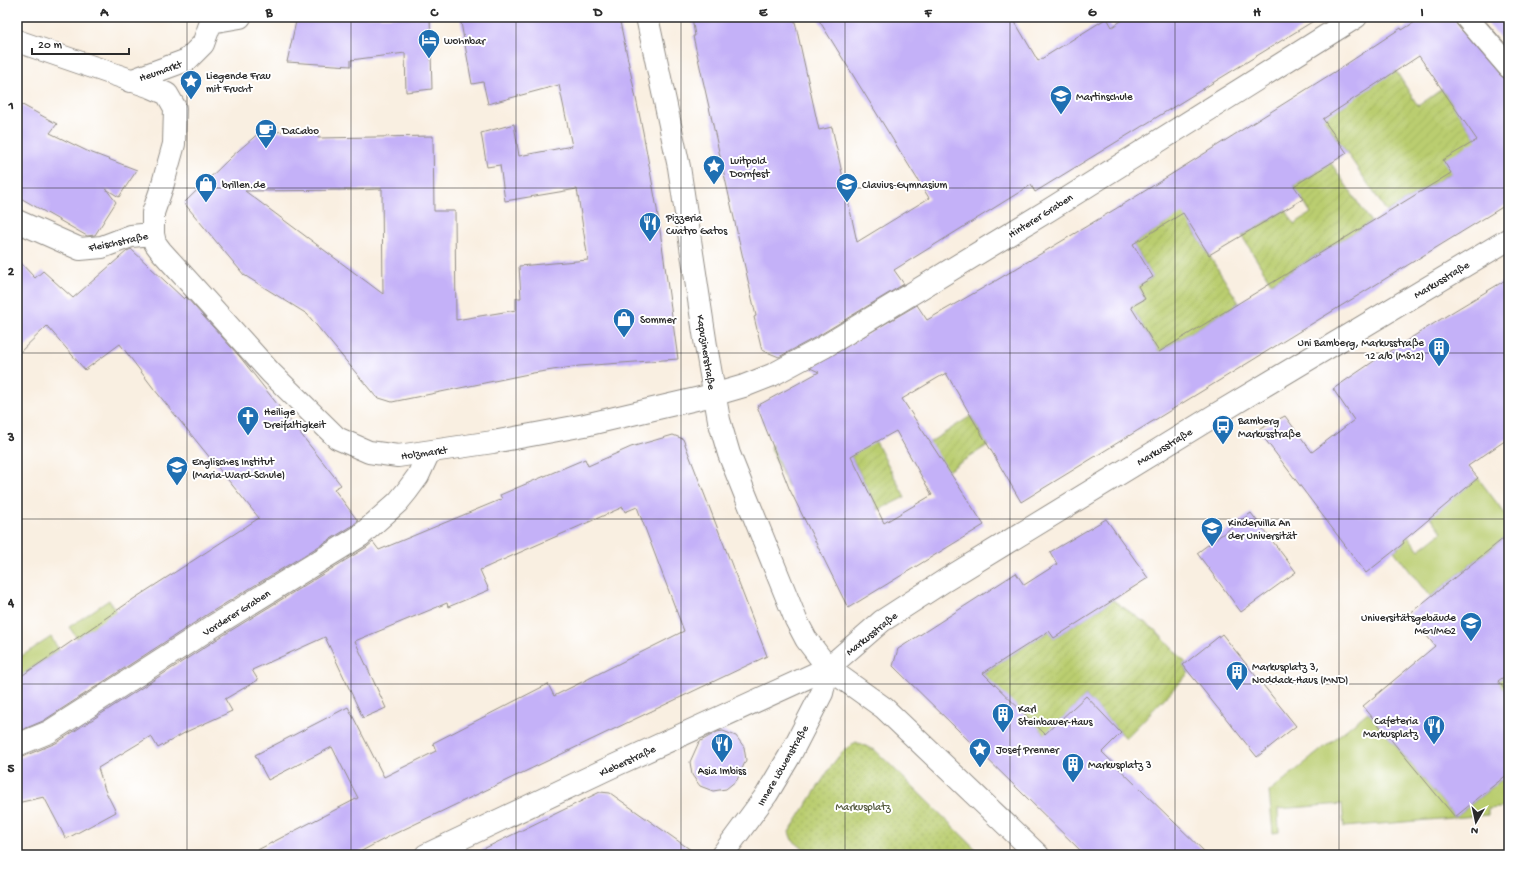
<svg xmlns="http://www.w3.org/2000/svg" width="1526" height="872" viewBox="0 0 1526 872" font-family="'Gochi Hand',sans-serif">
	<style>
		.grass { fill: #bacd70; stroke: #727c4e }
		.park { fill: url(#park-dots); stroke: #727c4e }
		.garden { fill: url(#garden-furrows); stroke: #727c4e }
		.building { fill: #c4b1f8; fill-rule: evenodd }
		.lines { fill: none; stroke-linecap: round; stroke-linejoin: round }
		.minor-casing { stroke: #928d86; stroke-width: 24 }
		.tertiary-casing { stroke: #928d86; stroke-width: 24 }
		.minor { stroke: #fff; stroke-width: 22 }
		.tertiary { stroke: #fff; stroke-width: 22 }
		.grid { fill: none; stroke: #2b2b2b; stroke-width: 1; stroke-opacity: 0.55 }
		.labels { text-anchor: middle; stroke-width: 4; stroke-linejoin: round; paint-order: stroke }
		.poi-label { font-size: 11px; fill: #2b2b2b; stroke: #fff; text-anchor: start }
		.street-label { font-size: 11px; fill: #2b2b2b; stroke: #fff }
		.park-label { font-size: 11px; fill: #565c40; stroke: #fff }
		.neatline { fill: none; stroke: #2b2b2b; stroke-width: 1.5 }
		.grid-label { font-size: 13px; text-anchor: middle; font-weight: bold; fill: #2b2b2b }
	</style>
	<defs>
		<pattern id="park-dots" width="8" height="8" patternUnits="userSpaceOnUse"><rect width="8" height="8" fill="#bacd70"/><path d="M2 2h.1M6 6h.1" fill="none" stroke="#a0b061" stroke-width="1.8" stroke-linecap="round"/></pattern>
		<pattern id="garden-furrows" width="10" height="10" patternUnits="userSpaceOnUse"><rect width="10" height="10" fill="#bacd70"/><path d="M-1 1l2-2M0 10L10 0M9 11l2-2" fill="none" stroke="#a0b061"/></pattern>
	</defs>
	<rect width="100%" height="100%" fill="#fff"/>
	<filter id="ink" filterUnits="userSpaceOnUse"><feTurbulence type="fractalNoise" baseFrequency=".025" numOctaves="2"/><feDisplacementMap in="SourceGraphic" scale="8" xChannelSelector="R" yChannelSelector="G"/><feConvolveMatrix kernelMatrix="1 2 1 2 8 2 1 2 1" color-interpolation-filters="sRGB"/></filter>
	<filter id="wash" filterUnits="userSpaceOnUse"><feTurbulence type="fractalNoise" baseFrequency=".012" numOctaves="4" result="noise"/><feDisplacementMap in="SourceGraphic" scale="16" xChannelSelector="R" yChannelSelector="G"/><feGaussianBlur stdDeviation="0.9" result="paint"/><feColorMatrix in="noise" values="0 0 0 0 0 0 0 0 0 0 0 0 0 0 0 0 0 1.4 0 .05"/><feComposite in="paint" operator="in"/></filter>
	<g filter="url(#wash)">
		<rect width="100%" height="100%" fill="#f9efe1"/>
		<g class="grass">
			<polygon points="1478,478 1509,519 1509,534 1430,597 1394,551 1404,543 1370,497 1373,490 1419,550 1442,532 1431,517"/>
			<polygon points="109,600 116,612 77,638 69,627"/>
			<polygon points="51,637 59,650 17,678 17,659"/>
			<polygon points="1509,673 1509,695 1498,681"/>
			<polygon points="1368,712 1455,817 1501,780 1509,789 1509,807 1488,809 1488,815 1344,827 1342,804 1278,809 1279,832 1273,833 1269,792"/>
		</g>
		<polygon class="park" points="856,742 875,750 982,855 812,855 792,840 789,832 832,765 843,751"/>
		<g class="garden">
			<polygon points="1396,71 1418,106 1442,89 1477,140 1451,173 1387,212 1322,116"/>
			<polygon points="1331,163 1371,222 1271,283 1242,236 1286,210 1294,224 1311,213 1294,186"/>
			<polygon points="1207,197 1192,228 1239,303 1159,352 1131,307 1145,299 1138,286 1153,277 1133,244"/>
			<polygon points="971,416 988,445 938,477 919,449"/>
			<polygon points="803,428 876,442 905,497 878,510 851,456 788,486 770,446"/>
			<polygon points="1113,600 1154,629 1186,663 1183,665 1189,673 1126,738 1086,696 1046,735 982,674 1049,631 1054,638"/>
		</g>
		<g id="blocks">
			<g class="building">
				<polygon points="297,17 430,17 432,89 406,92 405,53 351,60 351,66 287,62"/>
				<path d="M460 17H619L643 132 657 209 678 359 579 366 533 373 392 402 376 397 307 314 244 275 184 203 231 157 260 132 318 131V138L433 136 434 211H455L456 320 516 310V298H521L519 266 588 260 577 189 505 201 500 165 487 167 481 133 514 124 519 156 572 146 559 85 488 104 483 82 472 84ZM382 189 383 294 245 191 357 190Z"/>
				<polygon points="692,17 794,17 819,130 832,127 857,242 929,198 817,17 1012,17 1038,61 1107,18 1112,27 1127,17 1320,17 1035,192 1031,185 894,270 904,284 818,336 779,357 762,350 754,317 756,316 693,36 695,36"/>
				<path d="M1423 17H1454L1457 25 1500 75 1505 79H1509V203L1021 502 946 373 902 399 984 525 848 608 789 488 757 406 819 372 810 368 917 305 927 320 997 280 1132 199 1339 69 1401 28 1402 30ZM1419 56 1477 140 1443 160 1451 173 1159 352 1131 307 1145 299 1138 286 1153 277 1133 244 1183 213 1209 255 1303 199 1294 186 1347 153 1323 119ZM896 431 932 495 884 523 851 456Z"/>
				<polygon points="1482,17 1509,17 1509,48"/>
				<polygon points="17,102 57,124 50,133 87,151 137,170 119,197 106,189 116,202 95,235 87,236 17,196"/>
				<polygon points="131,249 184,299 186,297 240,357 341,485 334,489 358,521 352,526 208,614 43,721 17,732 17,679 135,598 259,518 154,389 120,344 85,370 47,326 17,355 17,259 35,278 43,271 73,298 127,251"/>
				<polygon points="1509,278 1509,438 1468,466 1478,478 1403,541 1404,543 1366,573 1258,430 1285,416 1312,452 1354,420 1333,389 1377,359 1454,311"/>
				<polygon points="673,435 683,439 767,656 390,836 354,855 248,855 358,798 332,747 268,780 255,755 348,707 384,777 436,751 433,743 548,684 554,696 684,631 637,507 625,512 623,507 480,570 489,590 448,607 447,603 355,641 386,708 363,718 325,637 252,670 258,680 225,699 232,711 188,731 158,748 151,736 98,768 105,790 116,812 66,839 44,797 17,803 17,757 22,757 56,743 222,636 367,547 373,542 379,550 502,499 500,495 585,459 588,466 631,447"/>
				<polygon points="1251,513 1296,572 1241,612 1197,553"/>
				<polygon points="1106,519 1148,578 1054,638 1049,631 983,673 1045,734 1086,696 1121,733 1102,752 1208,855 1085,855 893,666 898,649 1016,573 1024,585 1057,564 1050,552"/>
				<polygon points="1509,534 1509,673 1498,681 1509,695 1509,773 1455,817 1363,706 1435,646 1409,614"/>
				<polygon points="1222,634 1296,726 1257,757 1183,665"/>
				<polygon points="723,731 736,736 744,747 746,760 737,780 726,789 713,791 700,786 692,775 690,762 699,742 717,732"/>
				<polygon points="600,792 610,793 698,855 471,855"/>
			</g>
		</g>
	</g>
	<g filter="url(#ink)">
		<use href="#blocks" fill-opacity="0" stroke="#928d86" stroke-width="1"/>
		<g class="lines">
			<g class="minor-casing">
				<g id="minor">
					<polyline points="1466,17 1509,67"/>
					<polyline points="17,41 151,87 167,94 175,108 174,144 162,187 153,213 153,234 155,243 161,251 271,373 337,438 369,452 398,456 493,442 585,425 713,395 744,386 772,375 824,347 1049,210 1356,17"/>
					<polyline points="130,81 187,60 203,44 211,22 240,17"/>
					<polyline points="17,221 80,249 102,247 131,236 153,234"/>
					<polyline points="17,745 49,732 215,625 360,536 398,502 407,491 418,476 429,452"/>
					<polyline points="426,855 607,769 828,668 884,708 1038,855"/>
				</g>
			</g>
			<g class="tertiary-casing">
				<g id="tertiary">
					<polyline points="647,17 679,167 706,346 719,420 729,454 745,494 796,620 806,639 828,668"/>
					<polyline points="828,668 882,621 944,581 1217,414 1509,239"/>
					<polyline points="722,855 767,794 789,757 822,693 828,668"/>
				</g>
			</g>
			<use href="#minor" class="minor"/>
			<use href="#tertiary" class="tertiary"/>
		</g>
	</g>
	<path class="grid" d="M187 17V855M351 17V855M516 17V855M681 17V855M845 17V855M1010 17V855M1175 17V855M1339 17V855M17 188H1509M17 353H1509M17 519H1509M17 684H1509"/>
	<defs>
		<g id="hotel-pin" transform="scale(1.15)"><path d="M0 17L-7.5 6A9.5 9.5 0 1 1 7.5 6Z" fill="#1f6fb2" stroke="#fff"/><path d="M-6-4.5h1.5V1H6V5H4.5V3h-9V5H-6ZM-4 0a1.8 1.8 0 1 1 3.6 0ZM.5 0V-2.5h3Q6-2.5 6 0Z" fill="#fff"/></g>
		<g id="sight-pin" transform="scale(1.15)"><path d="M0 17L-7.5 6A9.5 9.5 0 1 1 7.5 6Z" fill="#1f6fb2" stroke="#fff"/><path d="M0-6L1.8-2.2L6-1.7L2.9 1.2L3.7 5.4L0 3.3L-3.7 5.4L-2.9 1.2L-6-1.7L-1.8-2.2Z" fill="#fff"/></g>
		<g id="school-pin" transform="scale(1.15)"><path d="M0 17L-7.5 6A9.5 9.5 0 1 1 7.5 6Z" fill="#1f6fb2" stroke="#fff"/><path d="M0-5L7-2L0 1L-7-2ZM-4 1L0 2.5L4 1V4Q0 6-4 4Z" fill="#fff"/></g>
		<g id="cafe-pin" transform="scale(1.15)"><path d="M0 17L-7.5 6A9.5 9.5 0 1 1 7.5 6Z" fill="#1f6fb2" stroke="#fff"/><path d="M-5.5-4.5H6V0H3Q3 3.5 0 3.5H-2.5Q-5.5 3.5-5.5 0ZM3-3.2v2h1.7v-2ZM-6 4.5H4V6H-6Z" fill="#fff"/></g>
		<g id="shop-pin" transform="scale(1.15)"><path d="M0 17L-7.5 6A9.5 9.5 0 1 1 7.5 6Z" fill="#1f6fb2" stroke="#fff"/><path d="M-5-2.5h2.3a2.7 3.5 0 0 1 5.4 0H5L5.5 6h-11ZM-1.5-2.5h3a1.5 2.3 0 0 0-3 0Z" fill="#fff"/></g>
		<g id="restaurant-pin" transform="scale(1.15)"><path d="M0 17L-7.5 6A9.5 9.5 0 1 1 7.5 6Z" fill="#1f6fb2" stroke="#fff"/><path d="M-5-6h1v4h1v-4h1v4h1v-4h1v5L-1.5 .5V6h-2V.5L-5-1ZM5-6V6H3V1.5H1.5Q1.5-4 5-6Z" fill="#fff"/></g>
		<g id="building-pin" transform="scale(1.15)"><path d="M0 17L-7.5 6A9.5 9.5 0 1 1 7.5 6Z" fill="#1f6fb2" stroke="#fff"/><path d="M-4-6H4V6H1V3H-1V6H-4ZM-2.5-4.3h1.7v1.8h-1.7ZM.8-4.3h1.7v1.8H.8ZM-2.5-1h1.7V.8h-1.7ZM.8-1h1.7V.8H.8Z" fill="#fff"/></g>
		<g id="church-pin" transform="scale(1.15)"><path d="M0 17L-7.5 6A9.5 9.5 0 1 1 7.5 6Z" fill="#1f6fb2" stroke="#fff"/><path d="M-1.2-6h2.4v3.5h3.3v2.4h-3.3V6h-2.4V-.1h-3.3v-2.4h3.3Z" fill="#fff"/></g>
		<g id="bus-pin" transform="scale(1.15)"><path d="M0 17L-7.5 6A9.5 9.5 0 1 1 7.5 6Z" fill="#1f6fb2" stroke="#fff"/><path d="M-5-6H5V4H4V6H2V4H-2V6H-4V4H-5ZM-3.5-4V0h7V-4ZM-3.5 1.2v1.5H-2V1.2ZM2 1.2v1.5H3.5V1.2Z" fill="#fff"/></g>
		<g id="university-pin" transform="scale(1.15)"><path d="M0 17L-7.5 6A9.5 9.5 0 1 1 7.5 6Z" fill="#1f6fb2" stroke="#fff"/><path d="M0-5L7-2L0 1L-7-2ZM-4 1L0 2.5L4 1V4Q0 6-4 4Z" fill="#fff"/></g>
	</defs>
	<g fill-rule="evenodd">
		<use href="#hotel-pin" x="429" y="40"/>
		<use href="#sight-pin" x="191" y="81"/>
		<use href="#school-pin" x="1061" y="96"/>
		<use href="#cafe-pin" x="266" y="130"/>
		<use href="#sight-pin" x="714" y="166"/>
		<use href="#shop-pin" x="206" y="184"/>
		<use href="#school-pin" x="847" y="184"/>
		<use href="#restaurant-pin" x="650" y="223"/>
		<use href="#shop-pin" x="624" y="319"/>
		<use href="#building-pin" x="1439" y="348"/>
		<use href="#church-pin" x="248" y="417"/>
		<use href="#bus-pin" x="1223" y="426"/>
		<use href="#school-pin" x="177" y="467"/>
		<use href="#school-pin" x="1212" y="528"/>
		<use href="#university-pin" x="1471" y="623"/>
		<use href="#building-pin" x="1237" y="672"/>
		<use href="#building-pin" x="1003" y="714"/>
		<use href="#restaurant-pin" x="1434" y="726"/>
		<use href="#restaurant-pin" x="722" y="744"/>
		<use href="#sight-pin" x="980" y="749"/>
		<use href="#building-pin" x="1073" y="764"/>
	</g>
	<g class="labels">
		<g class="poi-label">
			<text x="444" y="44">wohnbar</text>
			<text x="206" y="79">Liegende Frau<tspan x="206" dy="13">mit Frucht</tspan></text>
			<text x="1076" y="100">Martinschule</text>
			<text x="282" y="134">DaCabo</text>
			<text x="730" y="164">Luitpold<tspan x="730" dy="13">Dornfest</tspan></text>
			<text x="222" y="188">brillen.de</text>
			<text x="862" y="188">Clavius-Gymnasium</text>
			<text x="666" y="221">Pizzeria<tspan x="666" dy="13">Cuatro Gatos</tspan></text>
			<text x="640" y="323">Sommer</text>
			<text x="1424" y="346" text-anchor="end">Uni Bamberg, Markusstraße<tspan x="1424" dy="13">12 a/b (MS12)</tspan></text>
			<text x="264" y="415">Heilige<tspan x="264" dy="13">Dreifaltigkeit</tspan></text>
			<text x="1238" y="424">Bamberg<tspan x="1238" dy="13">Markusstraße</tspan></text>
			<text x="192" y="465">Englisches Institut<tspan x="192" dy="13">(Maria-Ward-Schule)</tspan></text>
			<text x="1228" y="526">Kindervilla An<tspan x="1228" dy="13">der Universität</tspan></text>
			<text x="1456" y="621" text-anchor="end">Universitätsgebäude<tspan x="1456" dy="13">MG1/MG2</tspan></text>
			<text x="1252" y="670">Markusplatz 3,<tspan x="1252" dy="13">Noddack-Haus (MND)</tspan></text>
			<text x="1018" y="712">Karl<tspan x="1018" dy="13">Steinbauer-Haus</tspan></text>
			<text x="1418" y="724" text-anchor="end">Cafeteria<tspan x="1418" dy="13">Markusplatz</tspan></text>
			<text x="996" y="753">Josef Prenner</text>
			<text x="1088" y="768">Markusplatz 3</text>
			<text x="722" y="774" text-anchor="middle">Asia Imbiss</text>
		</g>
		<g class="street-label">
			<text transform="translate(160 70) rotate(-20)" y="4">Heumarkt</text>
			<text transform="translate(1040 215) rotate(-32)" y="4">Hinterer Graben</text>
			<text transform="translate(118 241) rotate(-12)" y="4">Fleischstraße</text>
			<text transform="translate(1441 279) rotate(-31)" y="4">Markusstraße</text>
			<text transform="translate(707 352) rotate(81)" y="4">Kapuzinerstraße</text>
			<text transform="translate(1164 446) rotate(-31)" y="4">Markusstraße</text>
			<text transform="translate(424 452) rotate(-8)" y="4">Holzmarkt</text>
			<text transform="translate(236 612) rotate(-32)" y="4">Vorderer Graben</text>
			<text transform="translate(871 633) rotate(-39)" y="4">Markusstraße</text>
			<text transform="translate(627 760) rotate(-25)" y="4">Kleberstraße</text>
			<text transform="translate(782 765) rotate(-60)" y="4">Innere Löwenstraße</text>
		</g>
		<g class="park-label">
			<text x="863" y="810">Markusplatz</text>
		</g>
	</g>
	<rect width="1526" height="872" fill="none" stroke="#fff" stroke-width="44"/>
	<g transform="translate(1476 822) rotate(189)" stroke="#ffffff" stroke-width="3" paint-order="stroke">
	<path d="M0-3L7 15L0 10L-7 15Z" fill="#2b2b2b"/>
	<text y="-6" font-size="11" font-weight="bold" text-anchor="middle" fill="#2b2b2b">N</text>
	</g>
	<path d="M32 48v6h97v-6" fill="none" stroke="#2b2b2b" stroke-width="2"/>
	<text x="38" y="48" font-size="12" fill="#2b2b2b" stroke="#ffffff" stroke-width="3" paint-order="stroke">20 m</text>
	<rect x="22" y="22" width="1482" height="828" class="neatline"/>
	<g class="grid-label">
		<text x="104" y="16">A</text>
		<text x="269" y="16">B</text>
		<text x="434" y="16">C</text>
		<text x="598" y="16">D</text>
		<text x="763" y="16">E</text>
		<text x="928" y="16">F</text>
		<text x="1092" y="16">G</text>
		<text x="1257" y="16">H</text>
		<text x="1422" y="16">I</text>
		<text x="11" y="109">1</text>
		<text x="11" y="275">2</text>
		<text x="11" y="441">3</text>
		<text x="11" y="606">4</text>
		<text x="11" y="772">5</text>
	</g>
</svg>
